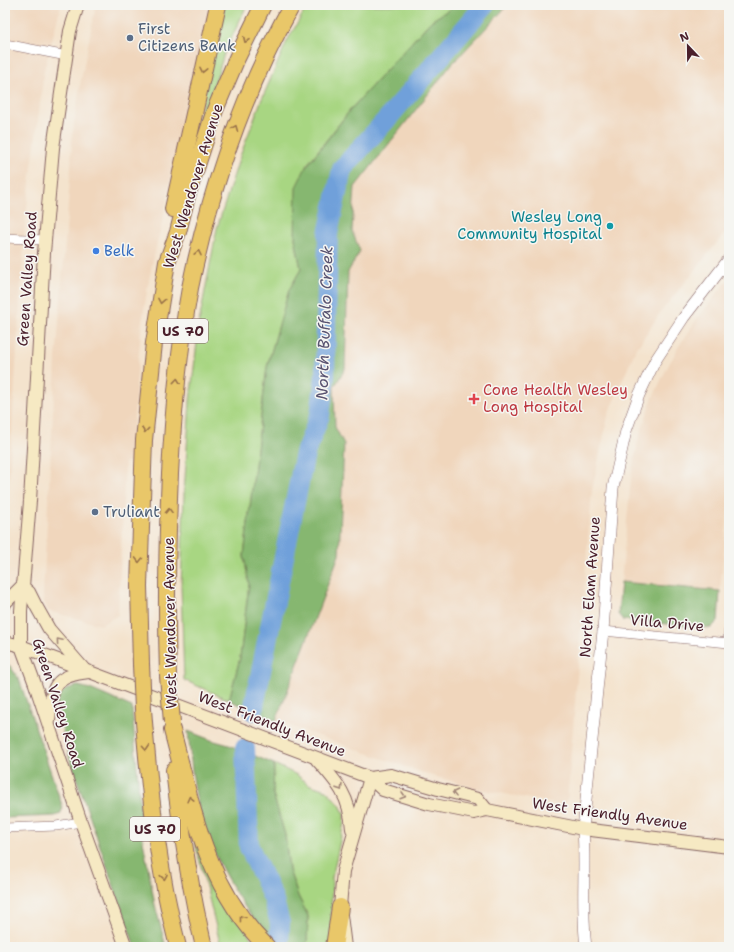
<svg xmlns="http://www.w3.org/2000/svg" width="734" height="952" viewBox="0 0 734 952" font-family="'Shantell Sans',sans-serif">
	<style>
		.built { fill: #f0d6bc }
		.green { fill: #a8d682; stroke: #797a56 }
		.forest { fill: #86b770; stroke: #686b4e }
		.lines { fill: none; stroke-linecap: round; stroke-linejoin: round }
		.river { stroke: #70a0da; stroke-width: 20 }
		.minor-casing { stroke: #866464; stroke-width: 10 }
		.tertiary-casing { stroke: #866464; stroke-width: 12 }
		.secondary-casing { stroke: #866464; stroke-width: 14 }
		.motorway-casing { stroke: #866464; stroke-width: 18 }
		.minor { stroke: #fff; stroke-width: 9 }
		.tertiary { stroke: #fff; stroke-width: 11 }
		.secondary { stroke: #f6e9c3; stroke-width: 12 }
		.motorway { stroke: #e9c769; stroke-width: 16 }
		.motorway-bridge-casing { stroke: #866464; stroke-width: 18; stroke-linecap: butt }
		.motorway-bridge { stroke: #e9c769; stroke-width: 16 }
		.oneway { stroke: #9a734a }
		.oneway2 { stroke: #a08477 }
		.service-dot { fill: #5c6f8a; stroke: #f6f6f2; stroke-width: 1.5 }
		.culture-dot { fill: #0f9aa8; stroke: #f6f6f2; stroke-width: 1.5 }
		.shop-dot { fill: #3f7fe0; stroke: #f6f6f2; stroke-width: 1.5 }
		.health-dot { fill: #e0444e; stroke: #f6f6f2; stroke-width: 1.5 }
		.labels { text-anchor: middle; stroke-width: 3; stroke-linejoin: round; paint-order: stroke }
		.shield { fill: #f6f6f2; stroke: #7e6067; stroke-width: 1 }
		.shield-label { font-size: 14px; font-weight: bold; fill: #4a1f2b }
		.service-label { font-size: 15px; fill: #4e5e75; stroke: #f6f6f2; text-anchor: start }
		.street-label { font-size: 15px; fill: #4a1f2b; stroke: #f6f6f2 }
		.culture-label { font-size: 15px; fill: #0d838f; stroke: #f6f6f2; text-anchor: end }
		.shop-label { font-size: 15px; fill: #366cbe; stroke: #f6f6f2; text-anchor: start }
		.health-label { font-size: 15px; fill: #be3a42; stroke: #f6f6f2; text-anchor: start }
		.water-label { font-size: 16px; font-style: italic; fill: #595371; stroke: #f6f6f2 }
	</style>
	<rect width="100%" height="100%" fill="#f6f6f2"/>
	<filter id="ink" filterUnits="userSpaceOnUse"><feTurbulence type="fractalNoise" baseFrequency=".025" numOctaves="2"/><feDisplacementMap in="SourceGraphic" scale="8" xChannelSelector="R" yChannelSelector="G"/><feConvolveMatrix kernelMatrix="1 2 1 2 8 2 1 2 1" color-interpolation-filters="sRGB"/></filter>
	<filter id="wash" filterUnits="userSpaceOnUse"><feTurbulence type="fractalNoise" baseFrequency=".012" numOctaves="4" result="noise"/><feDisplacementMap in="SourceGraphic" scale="16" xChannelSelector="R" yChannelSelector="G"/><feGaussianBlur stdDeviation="0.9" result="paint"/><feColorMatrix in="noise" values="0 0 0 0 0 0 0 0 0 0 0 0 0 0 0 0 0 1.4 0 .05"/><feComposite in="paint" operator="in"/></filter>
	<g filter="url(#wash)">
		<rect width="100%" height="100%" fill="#f4e3cd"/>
		<g class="built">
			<polygon points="5,5 61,5 44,71 25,223 5,541"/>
			<polygon points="96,5 211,5 185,125 151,269 142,321 137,373 131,461 125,463 118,615 101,625 48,611 44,603 43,595 56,359 71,167 72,137 80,85"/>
			<polygon points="512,5 729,5 729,228 660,313 635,351 609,412 592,490 567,803 562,805 484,790 426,774 276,721 339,555 344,444 335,427 334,387 345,369 348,272 360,251 352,231 355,187 451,65 506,7"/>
			<polygon points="729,279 729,500 720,591 621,582 632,469 639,438 651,402 665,372 679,346 696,320"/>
		</g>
		<g class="green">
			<polygon points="225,5 247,5 224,54 199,132 196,131"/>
			<polygon points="308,5 456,5 431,21 351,109 306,166 295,238 301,269 289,290 267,367 244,556 249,584 240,658 229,700 184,680 181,586 184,494 190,401 200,317 217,228 239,159 261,101 287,41"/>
			<polygon points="274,764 297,775 308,784 326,790 340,805 344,813 344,823 332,878 331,942 330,947 302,947 307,942 308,916 298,896 289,870 285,835 273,794"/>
			<polygon points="195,842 256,947 221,947"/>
		</g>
		<g class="forest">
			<polygon points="456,5 512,5 506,7 451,65 355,187 352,231 360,251 348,272 345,369 334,387 335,427 344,444 339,555 276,721 229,700 240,658 249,584 244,556 267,367 289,290 301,269 295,238 296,187 306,167 351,109 431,21"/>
			<polygon points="621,582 720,591 718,621 711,628 623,620 618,614"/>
			<polygon points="5,663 10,666 19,679 63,808 60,814 55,816 5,818"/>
			<path d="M78 686 90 689 132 707 143 841 155 905 166 947H135L71 763 56 705C60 692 64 688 78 686Z"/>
			<path d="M188 731 211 740 229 745 274 764 273 794 285 835 289 870 298 896 308 916 307 942 302 947H278C244 912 216 866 202 819 193 791 191 761 188 731Z"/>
		</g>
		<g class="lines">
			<g class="river">
				<polyline points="253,711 305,453 320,415 325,376 328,234 342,169 387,119 485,5"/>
				<polyline points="245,748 249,847 273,898 280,923 279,945"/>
			</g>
		</g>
	</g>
	<g filter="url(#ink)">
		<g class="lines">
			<g class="minor-casing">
				<g id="minor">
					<polyline points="5,44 67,56"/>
					<polyline points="5,238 45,240"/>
					<polyline points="603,631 729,643"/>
					<polyline points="728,643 729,628"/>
					<polyline points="5,828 56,826 81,822"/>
				</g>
			</g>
			<g class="tertiary-casing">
				<path id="tertiary" d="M586 947C581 908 586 868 583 829L603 631 613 488 626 431 639 395 655 361 684 317 729 259"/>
			</g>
			<g class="secondary-casing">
				<g id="secondary">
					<polyline points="78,5 70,31 53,148 44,253 30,501 21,611 21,646 35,684 81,822 126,947"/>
					<polyline points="22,586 29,592 35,604 49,629 83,668"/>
					<polyline points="5,603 22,586"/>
					<polyline points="5,642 21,646 370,778 383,790 429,804 474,813 487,810 583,829 729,847"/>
					<path d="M49 721C52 687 52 676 89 672"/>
					<path d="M317 760C338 783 350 797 352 829"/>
					<polyline points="370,778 391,775 438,789 478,799 487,810"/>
					<polyline points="345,947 340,907 343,871 370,778"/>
				</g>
			</g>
			<g class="motorway-casing">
				<g id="motorway">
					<polyline points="173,209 218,5"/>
					<polyline points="141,664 139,586 144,440 154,343 167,262 178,232 187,196 215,110 237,58 263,5"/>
					<path d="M168 676C166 609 167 541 170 474 173 412 179 350 190 288 210 190 243 93 292 5"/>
					<path d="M143 709C149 789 158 870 178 947"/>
					<path d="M172 730C193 810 206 887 267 947"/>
					<path d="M174 770C181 830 190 888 204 947"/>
					<polyline points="334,947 340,907"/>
				</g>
			</g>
			<use href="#minor" class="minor"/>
			<use href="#tertiary" class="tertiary"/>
			<use href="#secondary" class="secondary"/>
			<use href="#motorway" class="motorway"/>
			<g class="motorway-bridge-casing">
				<g id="motorway-bridge">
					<polyline points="141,664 143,709"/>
					<polyline points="168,676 172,722"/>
				</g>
			</g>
			<use href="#motorway-bridge" class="motorway-bridge"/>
		</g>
		<defs><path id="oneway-chevron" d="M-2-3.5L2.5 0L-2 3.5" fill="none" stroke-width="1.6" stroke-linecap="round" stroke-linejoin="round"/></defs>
		<g class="oneway">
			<use href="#oneway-chevron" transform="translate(246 40) rotate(115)"/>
			<use href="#oneway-chevron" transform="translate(203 70) rotate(102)"/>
			<use href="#oneway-chevron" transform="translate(235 128) rotate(-68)"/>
			<use href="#oneway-chevron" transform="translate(198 253) rotate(-78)"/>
			<use href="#oneway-chevron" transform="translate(161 301) rotate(100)"/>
			<use href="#oneway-chevron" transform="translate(177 381) rotate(-84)"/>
			<use href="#oneway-chevron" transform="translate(145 430) rotate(96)"/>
			<use href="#oneway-chevron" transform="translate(169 511) rotate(-88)"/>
			<use href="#oneway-chevron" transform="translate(139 560) rotate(91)"/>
			<use href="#oneway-chevron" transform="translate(146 748) rotate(86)"/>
			<use href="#oneway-chevron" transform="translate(190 799) rotate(-104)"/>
			<use href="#oneway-chevron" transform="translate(164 877) rotate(80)"/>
			<use href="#oneway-chevron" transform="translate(242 918) rotate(-128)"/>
		</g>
		<g class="oneway2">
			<use href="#oneway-chevron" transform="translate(59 641) rotate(-130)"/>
			<use href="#oneway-chevron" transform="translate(340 788) rotate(58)"/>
			<use href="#oneway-chevron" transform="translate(455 793) rotate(-166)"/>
			<use href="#oneway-chevron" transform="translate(403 796) rotate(17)"/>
		</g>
	</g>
	<g class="service-dot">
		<circle cx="130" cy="38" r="4"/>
		<circle cx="95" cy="512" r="4"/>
	</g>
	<circle class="culture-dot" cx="610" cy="226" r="4"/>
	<circle class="shop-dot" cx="96" cy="251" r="4"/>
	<path class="health-dot" d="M472 393h4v4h4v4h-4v4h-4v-4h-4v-4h4z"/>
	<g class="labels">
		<g class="shield">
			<rect x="158" y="319" width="50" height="24" rx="3"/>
			<rect x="130" y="817" width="50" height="24" rx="3"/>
		</g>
		<g class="shield-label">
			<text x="183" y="336">US 70</text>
			<text x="155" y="834">US 70</text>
		</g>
		<g class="service-label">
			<text x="138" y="34">First<tspan x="138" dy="17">Citizens Bank</tspan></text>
			<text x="103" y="517">Truliant</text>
		</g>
		<g class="street-label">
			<text transform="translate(193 186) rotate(-73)" y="5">West Wendover Avenue</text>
			<text transform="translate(27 279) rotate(-86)" y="5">Green Valley Road</text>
			<text transform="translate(590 587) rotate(-86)" y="5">North Elam Avenue</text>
			<text transform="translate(170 623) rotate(-91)" y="5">West Wendover Avenue</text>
			<text transform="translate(667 623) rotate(5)" y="5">Villa Drive</text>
			<text transform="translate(58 703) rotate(72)" y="5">Green Valley Road</text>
			<text transform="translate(272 724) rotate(21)" y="5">West Friendly Avenue</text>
			<text transform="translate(610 814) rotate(8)" y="5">West Friendly Avenue</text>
		</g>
		<g class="culture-label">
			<text x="602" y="222">Wesley Long<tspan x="602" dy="17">Community Hospital</tspan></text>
		</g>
		<g class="shop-label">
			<text x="104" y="256">Belk</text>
		</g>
		<g class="health-label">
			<text x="483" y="395">Cone Health Wesley<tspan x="483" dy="17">Long Hospital</tspan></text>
		</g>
		<g class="water-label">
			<text transform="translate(324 323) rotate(-88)" y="6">North Buffalo Creek</text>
		</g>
	</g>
	<rect width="734" height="952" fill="none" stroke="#f6f6f2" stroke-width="20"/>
	<g transform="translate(688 46) rotate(338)" stroke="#f6f6f2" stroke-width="3" paint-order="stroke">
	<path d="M0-3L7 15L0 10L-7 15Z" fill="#4a1f2b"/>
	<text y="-6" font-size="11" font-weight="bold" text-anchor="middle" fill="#4a1f2b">N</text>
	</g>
</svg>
